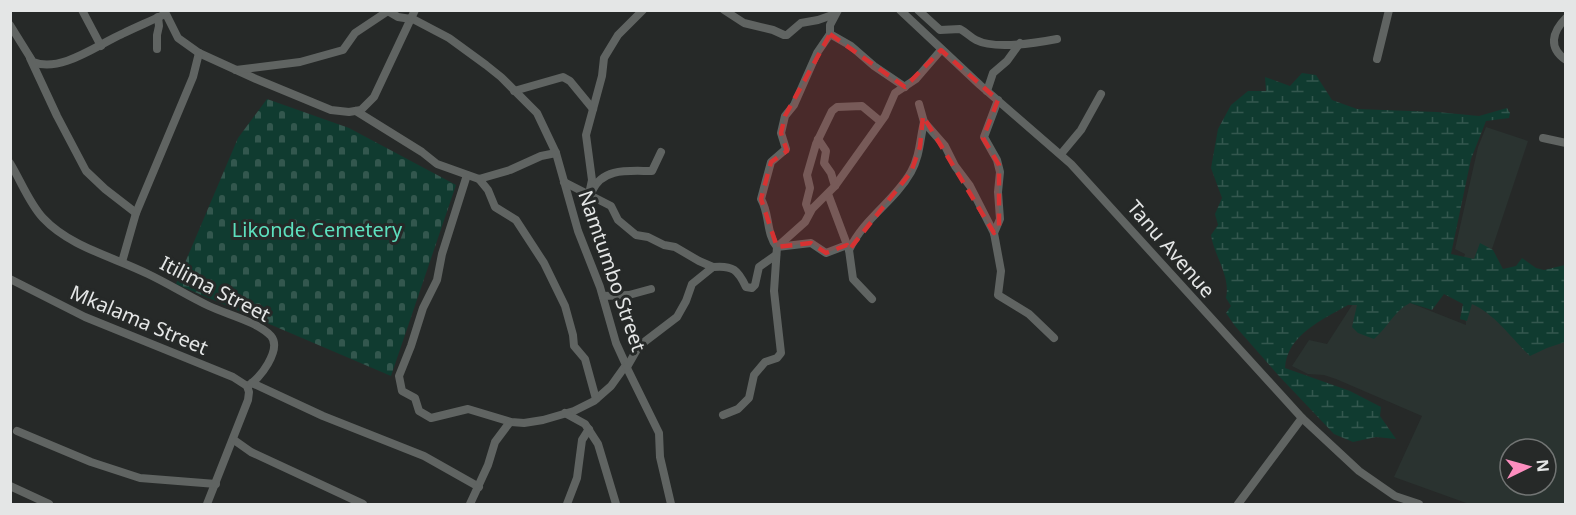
<svg xmlns="http://www.w3.org/2000/svg" width="1576" height="515" viewBox="0 0 1576 515" font-family="'Noto Sans',sans-serif">
	<style>
		.built { fill: #2a3330; fill-rule: evenodd }
		.wetland { fill: url(#wetland-marsh) }
		.cemetery { fill: url(#cemetery-stones) }
		.lines { fill: none; stroke-linecap: round; stroke-linejoin: round }
		.minor { stroke: #606462; stroke-width: 8 }
		.marked { fill: #d73232; fill-opacity: 0.2; stroke: #d73232; stroke-width: 4.5; stroke-dasharray: 12 8; stroke-linejoin: round }
		.labels { text-anchor: middle; stroke-width: 6; stroke-linejoin: round; paint-order: stroke }
		.park-label { font-size: 20px; fill: #5de0be; stroke: #262928 }
		.street-label { font-size: 20px; fill: #e4e6e6; stroke: #262928 }
	</style>
	<defs>
		<pattern id="wetland-marsh" width="20" height="14" patternUnits="userSpaceOnUse" patternTransform="scale(1.5)"><rect width="20" height="14" fill="#103b30"/><path d="M1 5h8M5 5V1M11 12h8M15 12V8" fill="none" stroke="#33574e"/></pattern>
		<pattern id="cemetery-stones" width="16" height="16" patternUnits="userSpaceOnUse" patternTransform="scale(1.5)"><rect width="16" height="16" fill="#103b30"/><path d="M2 7V4a2 2 0 0 1 4 0v3zM10 15v-3a2 2 0 0 1 4 0v3z" fill="#33574e"/></pattern>
	</defs>
	<rect width="100%" height="100%" fill="#262928"/>
	<path class="built" d="M1486 127 1528 141 1488 261 1565 323V504H1469L1394 477 1422 416 1336 379 1324 375 1308 374 1292 366 1309 340 1327 344 1365 285 1466 325 1464 300 1457 280 1465 254 1455 249 1478 147ZM1510 449H1546V485H1510Z"/>
	<path class="wetland" d="M1302 73 1316 75 1332 100 1357 109 1437 112 1479 116 1507 108 1510 113 1509 118 1486 121 1471 159 1451 254 1474 259 1480 243 1493 250 1503 269 1516 266 1522 258 1536 268 1544 270 1565 265V342L1547 348 1530 356C1512 339 1495 314 1472 304L1467 321 1460 319 1463 304 1444 294 1432 310 1410 303C1394 311 1388 327 1374 339L1358 333 1352 327 1357 305H1348C1322 320 1287 335 1285 368L1350 391 1381 407 1380 416 1396 439 1376 437 1353 442 1334 434 1279 376 1235 326 1226 313 1231 306 1226 298C1231 276 1214 256 1211 235L1218 225 1215 214 1222 198 1211 168 1218 129 1231 105 1248 91H1266L1265 77 1290 86Z"/>
	<polygon class="cemetery" points="267,99 349,128 456,185 391,376 176,284 238,138"/>
	<g class="lines">
		<g class="minor">
			<polyline points="82,10 101,46"/>
			<polyline points="164,10 178,38 199,53 256,79 331,110 349,112 361,110 374,97 415,10"/>
			<polyline points="386,10 398,17 411,19"/>
			<polyline points="724,10 744,23 773,30 784,35 787,35 801,23 818,20 835,14"/>
			<path d="M838 10 830 25V34L817 53 794 105 785 116 781 133 786 149 771 162 761 199C770 214 766 234 777 247L811 243 826 253 847 245"/>
			<polyline points="900,10 980,85 1071,164 1302,418 1359,471 1395,496 1419,504"/>
			<path d="M918 10 940 30 960 29C966 32 970 37 976 40 995 50 1036 43 1057 39"/>
			<polyline points="411,18 449,38 486,65 501,77 537,113 556,153 578,231 600,287 616,343 626,365 611,386 594,401 574,411 543,420 524,423 511,422 468,409 431,418 419,411 415,398 402,391 399,376 411,346 423,308 437,280 442,254 467,175"/>
			<path d="M1566 18C1552 32 1548 48 1566 60"/>
			<path d="M10 25 33 62C61 73 97 45 122 34 136 27 151 21 165 14"/>
			<polyline points="830,34 851,46 874,66 905,87"/>
			<polyline points="157,49 157,35 159,26 158,17"/>
			<polyline points="30,58 57,116 86,171 105,189 136,213"/>
			<polyline points="1377,59 1389,10"/>
			<polyline points="236,70 300,62 343,50 355,33 388,11"/>
			<polyline points="514,91 563,77 570,81 593,109"/>
			<polyline points="987,91 993,73 1007,61 1020,43"/>
			<polyline points="919,104 924,122 945,146 955,166 970,186 994,233 1001,271 998,295 1029,314 1054,338"/>
			<polyline points="356,111 422,152 437,164 479,179 510,170 541,156 556,153"/>
			<polyline points="1543,138 1566,143"/>
			<polyline points="818,139 826,151 824,163 831,173 835,186"/>
			<polyline points="1061,154 1081,130 1101,94"/>
			<path d="M10 163C21 181 29 203 43 218 70 247 114 257 148 274 169 284 188 296 209 306 228 315 256 321 271 336 282 349 260 380 247 386"/>
			<polyline points="479,179 488,190 495,207 516,220 544,263 565,306 573,335 574,346 585,359 596,399"/>
			<polyline points="564,182 611,206 618,220 636,235 648,237 664,245 675,247 699,261 713,267"/>
			<path d="M592 191C603 167 630 171 652 171L661 152"/>
			<polyline points="589,194 592,180 586,135 602,76 604,58 618,35 643,10"/>
			<polyline points="828,194 849,250 853,279 872,299"/>
			<polyline points="809,212 806,204 810,188 807,175 816,144 832,111 837,107 862,106 880,121"/>
			<polyline points="994,233 1000,219 998,192 1000,172 997,160 984,137 998,100"/>
			<path d="M849 250C865 217 894 202 911 172 920 156 920 139 924 122"/>
			<polyline points="122,262 136,213 193,77 199,53"/>
			<polyline points="10,279 85,317 233,377 247,386 249,392 248,400 207,504"/>
			<polyline points="603,296 629,295 651,289"/>
			<polyline points="626,366 659,433 660,457 671,504"/>
			<path d="M627 367 639 346 677 317 686 301 692 284 713 267C733 265 738 270 746 287L752 288 755 285 759 267 776 255"/>
			<polyline points="252,383 323,416 424,456 479,487"/>
			<polyline points="565,413 585,424 598,444 616,504"/>
			<polyline points="723,415 738,409 749,398 754,375 765,362 777,358 781,353 774,291 777,247 805,222 812,209 835,186 885,116 895,93 916,79 941,50"/>
			<polyline points="17,431 91,462 140,478 216,484"/>
			<polyline points="234,440 251,452 363,504"/>
			<polyline points="10,486 49,504"/>
			<polyline points="470,504 488,465 495,442 510,422"/>
			<polyline points="567,504 577,478 582,440 589,429"/>
			<polyline points="1238,504 1302,418"/>
		</g>
	</g>
	<path class="marked" d="M830 34 905 87 941 50 998 100 983 138 999 165V226L994 233 923 116 920 147 911 172 849 250 847 245 826 253 811 243 777 247 761 199 771 162 787 151 781 133 785 116Z"/>
	<g class="labels">
		<g class="park-label">
			<text x="317" y="237">Likonde Cemetery</text>
		</g>
		<g class="street-label">
			<text transform="translate(1171 249) rotate(49)" y="7">Tanu Avenue</text>
			<text transform="translate(612 271) rotate(71)" y="7">Namtumbo Street</text>
			<text transform="translate(215 289) rotate(27)" y="7">Itilima Street</text>
			<text transform="translate(139 320) rotate(23)" y="7">Mkalama Street</text>
		</g>
	</g>
	<rect width="1576" height="515" fill="none" stroke="#e4e6e6" stroke-width="24"/>
	<g transform="translate(1528 467) rotate(85)"><circle r="28" fill="#262928" stroke="#727574" stroke-width="1.5"/>
	<path d="M0-4.5L10 22L0 15L-10 22Z" fill="#fd8ebf"/>
	<text y="-9" font-size="16" font-weight="bold" text-anchor="middle" fill="#e4e6e6">N</text>
	</g>
</svg>
